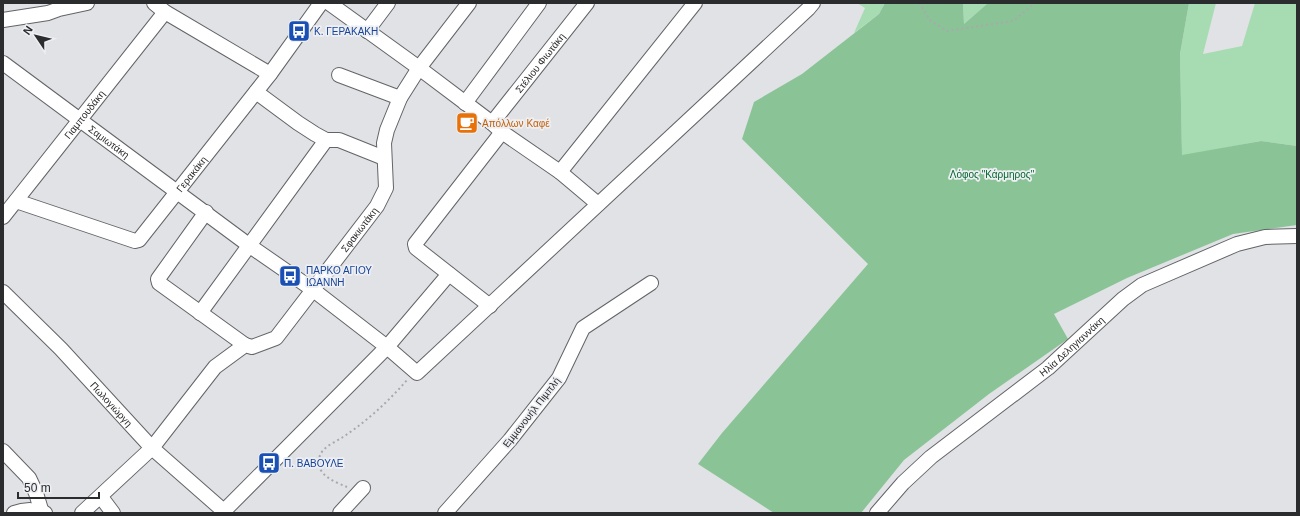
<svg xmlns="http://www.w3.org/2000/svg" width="1300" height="516" viewBox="0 0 1300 516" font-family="Arial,sans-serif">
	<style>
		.green { fill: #a7dcb2 }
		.forest { fill: #8ac496 }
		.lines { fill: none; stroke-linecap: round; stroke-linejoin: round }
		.minor-casing { stroke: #626467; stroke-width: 16 }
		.path { stroke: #a8a9ac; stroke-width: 2; stroke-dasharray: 2 3; stroke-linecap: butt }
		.minor { stroke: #fff; stroke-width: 14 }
		.labels { text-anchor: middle; stroke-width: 3.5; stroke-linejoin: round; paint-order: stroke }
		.transit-label { font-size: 10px; fill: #164399; stroke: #edeff3; text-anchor: start }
		.street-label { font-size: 10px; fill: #2b2c2d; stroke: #edeff3 }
		.food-label { font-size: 10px; fill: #c56008; stroke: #edeff3; text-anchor: start }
		.park-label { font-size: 10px; fill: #04652e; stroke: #edeff3 }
	</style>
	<rect width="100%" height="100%" fill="#e0e2e6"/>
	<g class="green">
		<polygon points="857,3 885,3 879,14 854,33 865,8"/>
		<polygon points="963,3 988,3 964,24"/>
		<polygon points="1189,3 1216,3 1203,54 1242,46 1255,3 1297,3 1297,146 1260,141 1182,156 1180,54"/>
	</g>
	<polygon class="forest" points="885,3 963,3 964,24 988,3 1189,3 1180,54 1182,155 1261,141 1297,146 1297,225 1233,234 1127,278 1054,314 1068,339 989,394 904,460 861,513 774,513 698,464 722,433 868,264 742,139 754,102 802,74 879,14"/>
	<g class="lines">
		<g class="minor-casing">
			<g id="minor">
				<polyline points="154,3 165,12 270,74"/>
				<polyline points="329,3 419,68 492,123 502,132 560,172 598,204"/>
				<polyline points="3,20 48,13 59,9 87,3"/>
				<polyline points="367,31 388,3"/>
				<path id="s1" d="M3 63 250 246 312 289 387 347 417 373 808 9 813 3"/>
				<polyline points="339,75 400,98"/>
				<polyline points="256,92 298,123 315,134 326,140 339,140 384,158"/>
				<polyline points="465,103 539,3"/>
				<path id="s2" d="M492 123 587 3"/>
				<polyline points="560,172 695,3"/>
				<path id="s3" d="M16 201 135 241 139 240 270 74 321 3"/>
				<polyline points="206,212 158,279 159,283 245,345"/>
				<path id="s4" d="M3 217 165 12"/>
				<path id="s5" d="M3 292 61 349 152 448 226 513"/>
				<polyline points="490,306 416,248 415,244 502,132"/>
				<polyline points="200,313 326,140"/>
				<polyline points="3,451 29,478 36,493 42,513"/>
				<polyline points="101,497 113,513"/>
				<polyline points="224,511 387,347 449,274"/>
				<path d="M14 513C24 509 35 509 45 513"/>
				<path id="s6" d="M82 513 152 448 215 367 245 345 252 347 276 338 377 206 386 188 384 143 387 130 400 98 419 68 469 3"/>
				<polyline points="340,513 363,488"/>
				<polyline points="445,513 510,440 559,378 583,328 651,283"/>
				<path id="s7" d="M877 513 903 483 931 457 1048 368 1123 299 1142 285 1237 244 1265 237 1297 236"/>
			</g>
		</g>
		<g class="path">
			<polyline points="919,3 931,21 947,31 1013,21 1035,3"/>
			<path d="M347 487C335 482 316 475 319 459 321 447 334 443 343 437 367 421 388 402 407 380"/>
		</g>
		<use href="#minor" class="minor"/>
	</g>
	<defs>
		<g id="bus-square" transform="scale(1.15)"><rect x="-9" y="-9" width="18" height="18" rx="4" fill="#1a4fb4" stroke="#edeff3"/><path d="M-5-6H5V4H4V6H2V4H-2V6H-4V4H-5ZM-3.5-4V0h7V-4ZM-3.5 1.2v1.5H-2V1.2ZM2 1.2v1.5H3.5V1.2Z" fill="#fff"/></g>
		<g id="cafe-square" transform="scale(1.15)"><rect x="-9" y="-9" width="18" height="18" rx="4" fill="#e8710a" stroke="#edeff3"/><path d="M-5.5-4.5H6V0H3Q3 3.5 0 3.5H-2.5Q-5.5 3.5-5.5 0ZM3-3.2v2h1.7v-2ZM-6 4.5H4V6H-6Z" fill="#fff"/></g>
	</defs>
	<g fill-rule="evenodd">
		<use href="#bus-square" x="299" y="31"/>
		<use href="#cafe-square" x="467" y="123"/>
		<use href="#bus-square" x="290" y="276"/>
		<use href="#bus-square" x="269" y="463"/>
	</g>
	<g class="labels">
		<g class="transit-label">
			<text x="314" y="35">Κ. ΓΕΡΑΚΑΚΗ</text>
			<text x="306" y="274">ΠΑΡΚΟ ΑΓΙΟΥ<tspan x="306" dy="12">ΙΩΑΝΝΗ</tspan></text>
			<text x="284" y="467">Π. ΒΑΒΟΥΛΕ</text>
		</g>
		<g class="street-label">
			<text dy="4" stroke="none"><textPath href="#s2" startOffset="77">Στέλιου Φιωτάκη</textPath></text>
			<text dy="4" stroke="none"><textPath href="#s4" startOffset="131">Γιαμπουδάκη</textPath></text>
			<text dy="4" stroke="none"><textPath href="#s1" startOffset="132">Σαμιωτάκη</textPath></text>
			<text dy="4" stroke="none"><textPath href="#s3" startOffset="214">Γερακάκη</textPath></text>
			<text dy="4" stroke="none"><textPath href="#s6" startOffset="405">Σφακιωτάκη</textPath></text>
			<text dy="4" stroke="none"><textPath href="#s7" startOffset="257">Ηλία Δεληγιαννάκη</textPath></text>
			<text dy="4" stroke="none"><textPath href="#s5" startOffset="156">Πωλογιώργη</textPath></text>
			<text transform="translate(531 412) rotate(-52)" y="4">Εµµανουήλ Πιµπλή</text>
		</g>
		<g class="food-label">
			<text x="482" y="127">Απόλλων Καφέ</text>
		</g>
		<g class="park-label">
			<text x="992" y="178">Λόφος "Κάρμηρος"</text>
		</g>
	</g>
	<rect width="1300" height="516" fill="none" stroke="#2b2c2d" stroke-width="8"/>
	<g transform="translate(36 36) rotate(305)" stroke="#edeff3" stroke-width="3" paint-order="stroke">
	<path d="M0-3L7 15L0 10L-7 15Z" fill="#2b2c2d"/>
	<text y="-6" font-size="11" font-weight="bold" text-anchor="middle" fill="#2b2c2d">N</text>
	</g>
	<path d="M18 492v6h81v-6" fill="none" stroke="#2b2c2d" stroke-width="2"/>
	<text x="24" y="492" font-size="12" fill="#2b2c2d" stroke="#edeff3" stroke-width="3" paint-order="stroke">50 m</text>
</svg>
